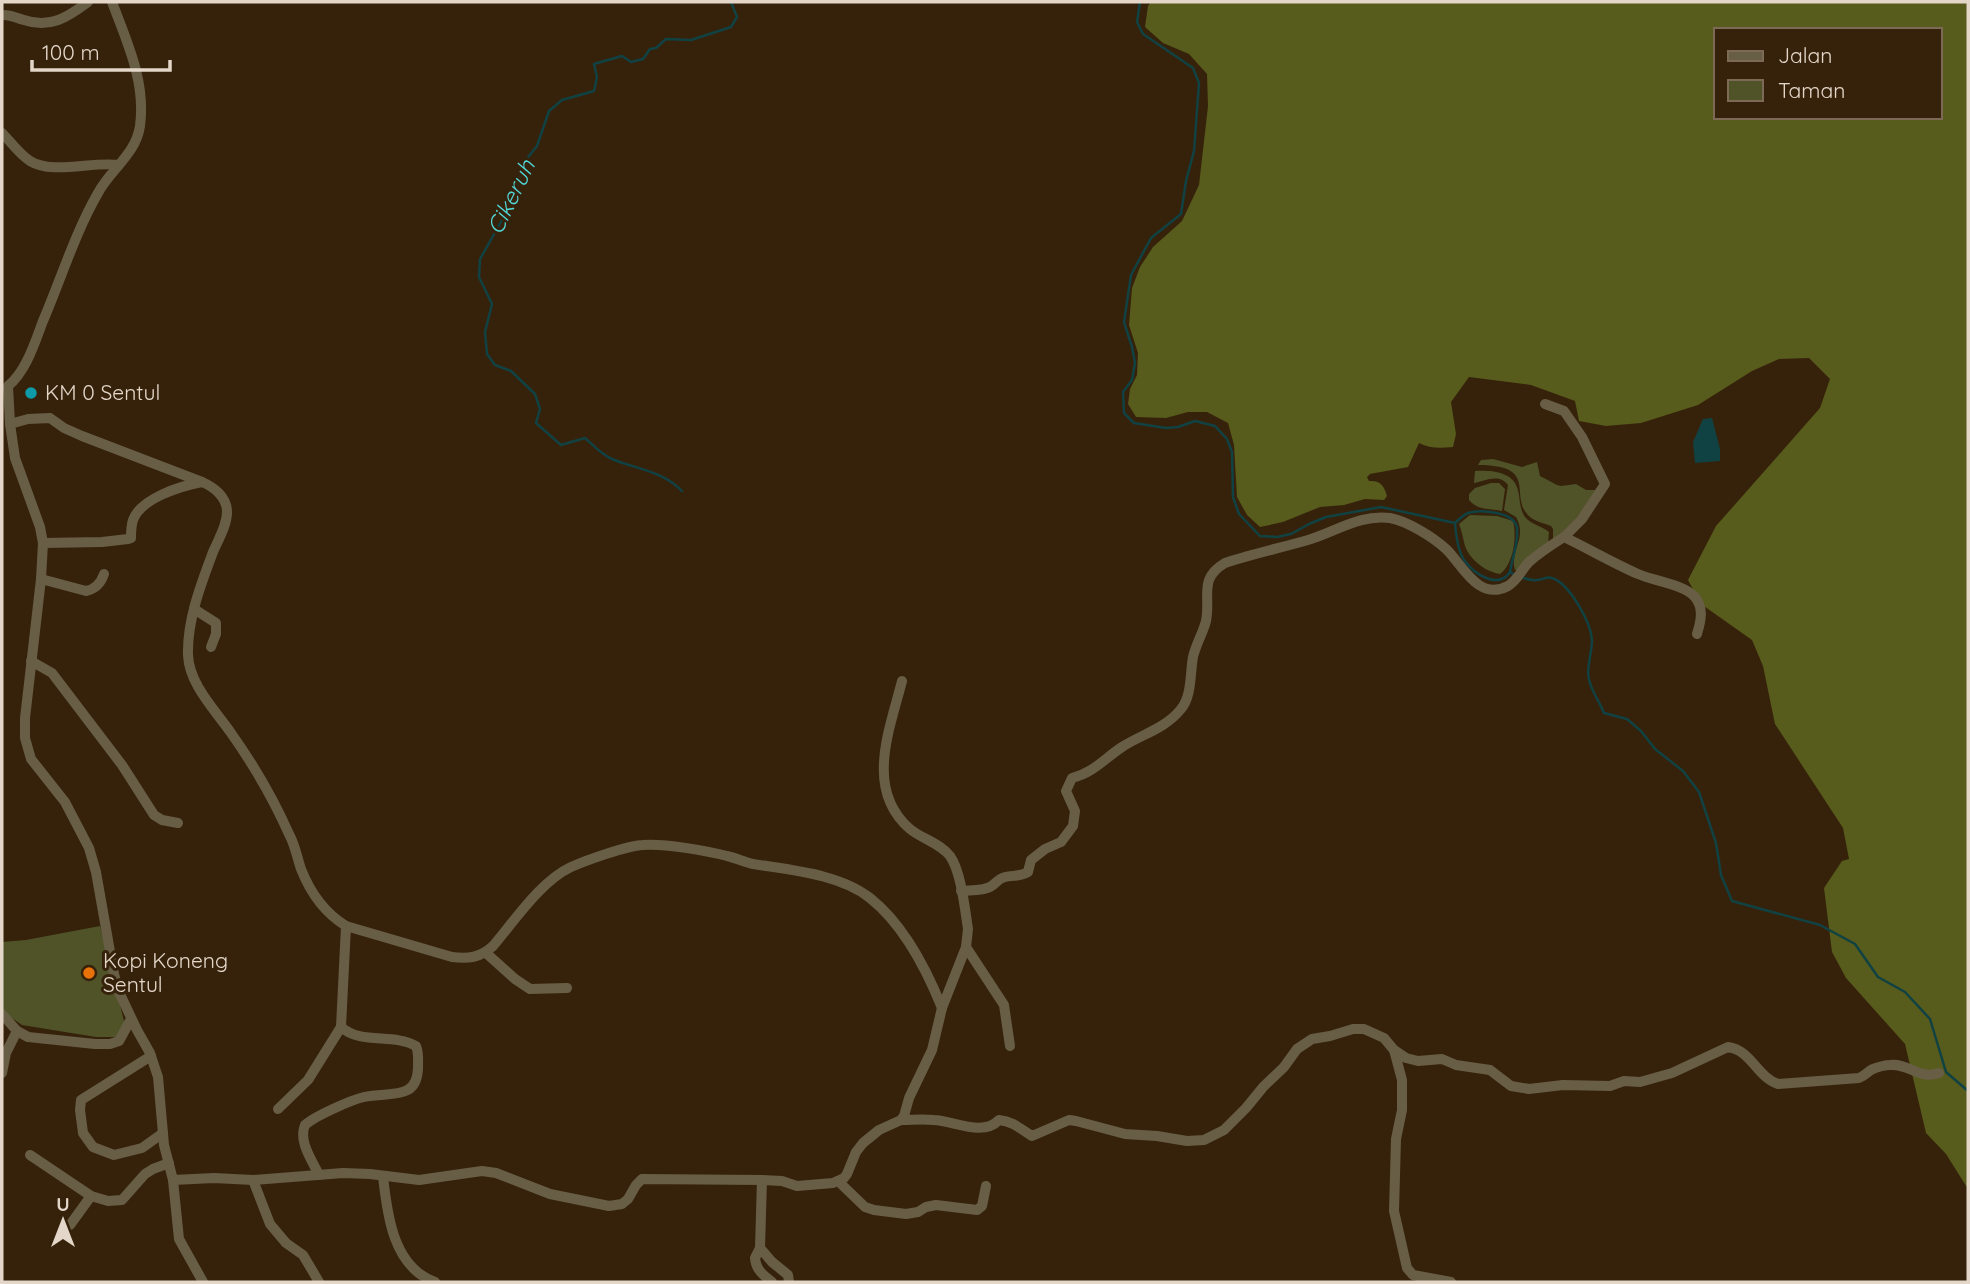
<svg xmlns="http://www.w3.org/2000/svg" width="1970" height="1284" viewBox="0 0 1970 1284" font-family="Quicksand,sans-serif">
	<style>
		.green { fill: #4f5327 }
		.forest { fill: #575b1c; fill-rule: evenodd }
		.water { fill: #114243 }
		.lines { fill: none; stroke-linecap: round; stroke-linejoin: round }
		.stream { stroke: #114243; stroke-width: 2.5 }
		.minor { stroke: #685e46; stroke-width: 10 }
		.culture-dot { fill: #0f9aa8; stroke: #36220b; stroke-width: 2.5 }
		.food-dot { fill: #e8710a; stroke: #36220b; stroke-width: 2.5 }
		.labels { text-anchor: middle; stroke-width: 6; stroke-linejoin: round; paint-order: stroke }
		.poi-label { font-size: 21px; fill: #e4d7c9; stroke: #36220b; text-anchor: start }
		.water-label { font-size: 23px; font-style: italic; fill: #52d8d9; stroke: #36220b }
	</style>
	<rect width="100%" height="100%" fill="#36220b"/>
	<g class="green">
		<path d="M1493 459 1522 467 1537 462 1540 476 1557 485 1561 486 1576 484 1586 490H1597L1587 507 1553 541V529L1551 526C1544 523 1536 522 1530 517 1507 497 1541 465 1478 465L1481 460Z"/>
		<path d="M1475 471C1488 470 1510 471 1516 485 1521 495 1518 507 1525 517 1532 525 1542 526 1549 532L1548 545 1518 570H1515C1509 551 1528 538 1516 517L1504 510 1508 485C1499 473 1486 481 1474 483Z"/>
		<path d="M1491 483H1499L1505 489 1502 511C1490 508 1478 511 1469 500V494L1475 488Z"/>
		<path d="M1470 515 1497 516 1513 521C1517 536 1514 564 1500 574 1486 572 1470 560 1465 546 1463 539 1462 531 1459 524Z"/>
		<polygon points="100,926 125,1025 119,1037 96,1037 22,1025 2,1011 2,942 26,940"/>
	</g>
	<path class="forest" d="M1151 2H1968V1189L1946 1154 1926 1133 1905 1044 1846 978 1832 952 1824 888 1842 861 1849 859 1843 828 1775 724 1763 666 1752 640 1701 604 1688 580 1716 526 1820 408 1830 379 1809 358 1779 359 1752 371 1698 405 1641 423 1606 426 1579 421 1575 401 1531 385 1469 377 1451 402 1456 434 1453 447C1441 448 1430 449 1419 443L1408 467 1370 474 1367 477 1369 481C1380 480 1384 485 1387 496L1384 500 1365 499 1344 505 1320 507 1283 522 1260 527 1247 515 1237 497 1234 445 1228 423 1207 412H1188L1166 418 1136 417 1128 404 1130 389 1137 375 1138 353 1129 325 1132 288 1140 267 1153 247 1182 221 1199 185 1208 106 1207 74 1189 54 1163 43 1145 27 1148 6ZM1716 30H1940V117H1716Z"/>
	<polygon class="water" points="1712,418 1720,449 1720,461 1695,463 1693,442 1703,419"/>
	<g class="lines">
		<g class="stream">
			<path d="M1140 2 1137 22 1143 34 1193 68 1199 83 1194 151 1186 181 1181 214 1151 238 1131 275 1124 322 1132 347 1135 363 1132 380 1123 392 1124 413 1134 423 1166 428 1178 427 1195 421 1215 426 1227 439 1232 452 1233 497 1239 514 1260 536 1277 537 1291 534 1309 524 1326 517 1381 507 1455 523C1456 535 1458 551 1464 560 1474 574 1498 590 1510 572L1515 575"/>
			<path d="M682 491C663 471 636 469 612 459 602 455 593 445 585 438L561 445 536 423 540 409 535 394 511 371 495 365 487 354 485 332 492 304 479 277 480 259 510 206 521 173V166L537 146 549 111 562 100 594 91 597 77 594 64 622 56 631 62 643 59 650 49 656 48 666 39 691 40 731 27 737 17 731 2"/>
			<path d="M1455 523C1459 519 1463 515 1468 513 1481 509 1515 512 1517 528 1519 542 1512 558 1510 572"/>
			<path d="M1521 577C1526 579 1531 581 1537 580 1543 580 1546 576 1552 578 1570 584 1591 623 1592 640 1592 654 1585 671 1590 683 1593 693 1600 703 1604 713L1627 719 1641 731 1655 749 1683 771 1699 792 1716 843 1721 875 1732 901 1820 925 1855 944 1878 977 1905 992 1930 1019 1946 1072 1968 1091"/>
		</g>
		<g class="minor">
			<path d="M112 2C127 42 146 82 140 126 136 154 111 169 98 193 75 233 61 279 43 321 35 342 26 372 8 386L10 424 15 458 40 527 43 543 41 579 25 718V738L31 759 65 802 89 848 96 872 114 974 119 992 137 1030 150 1053 158 1077 164 1145 173 1180 179 1239 203 1282"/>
			<path d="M2 15C10 14 16 18 24 20 50 29 68 17 88 2"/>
			<path d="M2 133C11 142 19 154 30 161 52 175 93 161 119 165"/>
			<polyline points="1545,404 1564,411 1582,437 1605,484 1582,519 1564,537"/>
			<path d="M10 424 28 419 50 418 64 428 82 436 202 482C214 487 227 497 227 512 227 526 218 540 213 552 201 584 187 620 188 655 189 684 215 710 231 733 253 764 273 798 289 834 295 845 297 857 301 869 310 892 325 913 346 926L452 957C468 959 480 958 493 946 515 920 541 881 571 867 587 860 626 846 643 845 664 843 707 851 727 856 736 858 744 862 753 864 790 870 840 874 870 898 904 925 926 968 942 1008"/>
			<path d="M43 543 102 542 128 539 131 538C131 532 131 526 133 520 141 498 181 486 202 482"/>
			<path d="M41 579 86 591C96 589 101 583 104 574"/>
			<polyline points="194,609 216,623 216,634 211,647"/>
			<polyline points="31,661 52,673 122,765 154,815 162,820 178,823"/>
			<path d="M961 891C970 890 982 891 990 887 996 884 997 879 1005 877 1013 875 1020 877 1028 872L1031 860 1045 849 1061 842 1073 826 1075 811 1066 791 1072 778C1093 773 1104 759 1122 747 1142 734 1165 729 1181 709 1192 696 1190 673 1193 657 1196 644 1203 633 1206 621 1211 596 1198 579 1225 563 1253 554 1280 548 1308 540 1335 532 1360 514 1390 518 1407 521 1433 537 1446 549 1462 564 1478 602 1508 586 1518 580 1522 569 1529 562 1540 552 1553 544 1564 537 1589 549 1613 563 1638 574 1654 581 1683 584 1695 597 1704 608 1701 621 1697 634"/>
			<polyline points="966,947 1004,1005 1010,1046"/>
			<polyline points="486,953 515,979 530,989 567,988"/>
			<polyline points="2,1014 17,1031 28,1037 95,1044 110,1044 119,1041 131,1019"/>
			<polyline points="1394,1050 1402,1080 1402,1110 1396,1139 1394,1211 1407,1268 1413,1275 1451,1282"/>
			<polyline points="151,1056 81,1100 80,1110 83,1133 93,1147 114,1155 142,1148 163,1133"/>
			<polyline points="2,1073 6,1053 17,1031"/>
			<polyline points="278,1109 308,1080 341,1027 346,926"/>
			<path d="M901 1120C912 1120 923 1119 934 1120 954 1121 983 1137 999 1120 1012 1121 1021 1129 1032 1136L1069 1120 1076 1121 1125 1134 1157 1136 1187 1141 1204 1140 1224 1130 1246 1108 1264 1086 1284 1067 1297 1049 1312 1039 1330 1036 1353 1029H1364L1384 1038 1394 1050 1406 1058 1418 1061 1442 1059 1456 1065 1490 1070 1511 1086 1529 1089 1563 1085 1610 1086 1624 1081 1640 1082 1672 1073 1728 1047C1751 1050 1757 1077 1778 1084L1859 1078C1866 1075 1868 1071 1873 1069 1877 1067 1886 1065 1890 1065 1909 1063 1919 1080 1939 1073"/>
			<polyline points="30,1155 91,1196 108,1201 122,1200 145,1174 153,1169 169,1163"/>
			<path d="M319 1175C312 1160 298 1141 305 1125 315 1116 351 1100 364 1097 388 1091 417 1102 418 1068 418 1060 419 1053 416 1046 393 1033 361 1045 341 1027"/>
			<path d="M383 1176C387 1214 393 1267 435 1282"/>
			<path d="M173 1180 214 1178 253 1180 343 1173 370 1174 419 1180 482 1171 496 1173 550 1194 609 1206 622 1204 628 1199 636 1185 642 1179 762 1180 782 1181 797 1186 833 1183 844 1178 847 1174 856 1152 863 1143 879 1130 901 1120 904 1116 909 1098 932 1050 942 1008 966 947 968 929C965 910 961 871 950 856 940 843 922 839 910 829 864 789 890 729 902 681"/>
			<polyline points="253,1180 270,1224 286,1243 303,1255 319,1282"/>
			<polyline points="762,1180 760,1248 772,1262 788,1275 789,1282"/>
			<polyline points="838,1181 865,1207 874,1210 906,1214 918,1212 926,1207 936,1205 977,1210 982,1206 986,1186"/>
			<polyline points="70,1225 91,1196"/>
			<path d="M760 1248 755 1258C756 1270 763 1275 772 1282"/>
		</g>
	</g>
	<circle class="culture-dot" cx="31" cy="393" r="7"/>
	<circle class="food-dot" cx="89" cy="973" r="7"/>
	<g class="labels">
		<g class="poi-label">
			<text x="45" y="400">KM 0 Sentul</text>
			<text x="103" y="968">Kopi Koneng<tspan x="103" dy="24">Sentul</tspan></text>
		</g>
		<g class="water-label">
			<text transform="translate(511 197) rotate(-64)" y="8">Cikeruh</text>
		</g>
	</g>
	<rect width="1970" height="1284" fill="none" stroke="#e4d7c9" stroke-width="7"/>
	<rect x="1714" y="28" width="228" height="91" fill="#36220b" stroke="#7c6a57" stroke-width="2"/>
	<rect x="1728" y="51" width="35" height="10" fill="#685e46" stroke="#7c6a57" stroke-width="2"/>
	<text x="1778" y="63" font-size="21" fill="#e4d7c9">Jalan</text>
	<rect x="1728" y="80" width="35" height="21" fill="#4f5327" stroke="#7c6a57" stroke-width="2"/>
	<text x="1778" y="98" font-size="21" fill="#e4d7c9">Taman</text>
	<g transform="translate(63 1221)" stroke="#36220b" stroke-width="5" paint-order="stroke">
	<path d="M0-5L12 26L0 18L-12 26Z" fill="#e4d7c9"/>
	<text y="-10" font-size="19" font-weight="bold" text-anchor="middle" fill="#e4d7c9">U</text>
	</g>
	<path d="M32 60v10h138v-10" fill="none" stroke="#e4d7c9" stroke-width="3.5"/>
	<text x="42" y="60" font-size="21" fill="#e4d7c9" stroke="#36220b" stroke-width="5" paint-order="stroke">100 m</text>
</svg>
